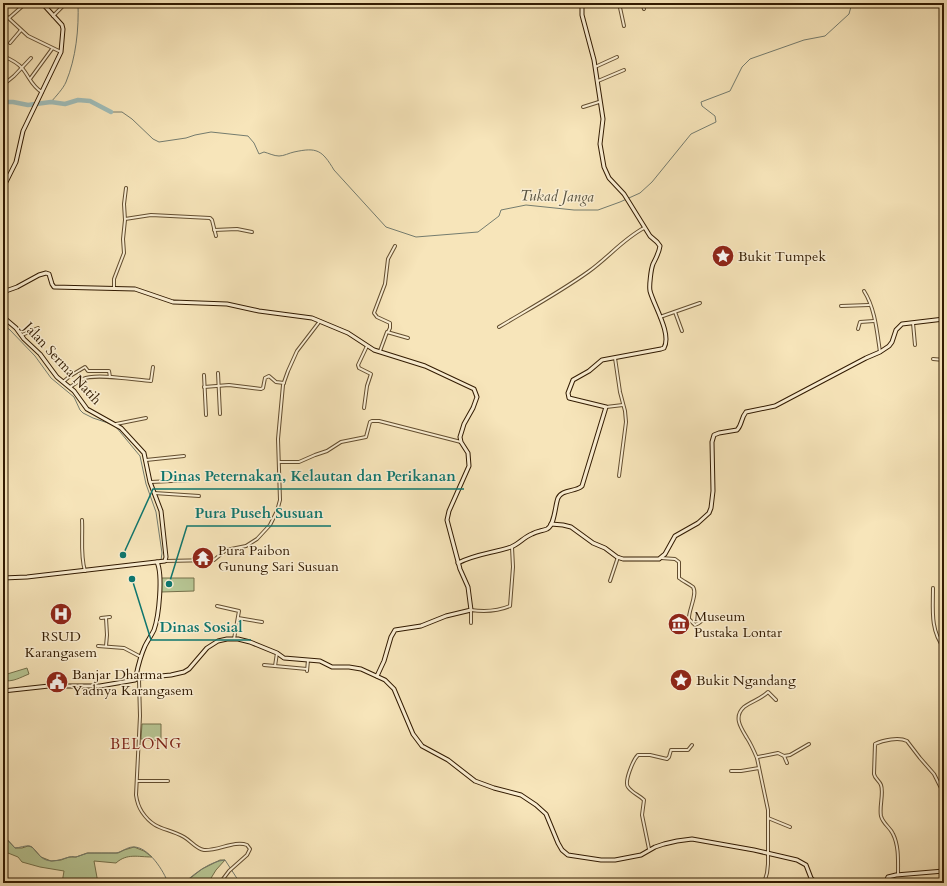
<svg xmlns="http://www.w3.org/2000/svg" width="947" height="886" viewBox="0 0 947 886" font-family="Cardo,serif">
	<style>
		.green { fill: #b7c694; stroke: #74704a }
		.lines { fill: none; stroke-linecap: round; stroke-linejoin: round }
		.stream { stroke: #747c6f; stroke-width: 1 }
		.river { stroke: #a0bdb9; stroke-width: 4.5 }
		.street-casing { stroke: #624d2f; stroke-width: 4 }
		.secondary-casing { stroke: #311a01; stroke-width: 5 }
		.street { stroke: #faeed2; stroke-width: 2 }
		.secondary { stroke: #faeed2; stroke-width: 3 }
		.labels { text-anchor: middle; stroke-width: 3; stroke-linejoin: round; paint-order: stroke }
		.poi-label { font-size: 14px; fill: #311a01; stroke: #faeed2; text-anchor: start }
		.street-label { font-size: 14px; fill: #311a01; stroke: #faeed2 }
		.water-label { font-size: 15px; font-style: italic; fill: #585341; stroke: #faeed2 }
		.neighbourhood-label { font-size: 15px; letter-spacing: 1px; fill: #7a1f14; stroke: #faeed2 }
		.leader { fill: none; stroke: #0f766e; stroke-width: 1.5 }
		.callout-dot { fill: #0f766e; stroke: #faeed2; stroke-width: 1.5 }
		.callout-label { font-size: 15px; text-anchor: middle; font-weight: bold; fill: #0f766e; stroke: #faeed2; stroke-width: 3; stroke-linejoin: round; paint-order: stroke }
	</style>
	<rect width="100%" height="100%" fill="#f7e5ba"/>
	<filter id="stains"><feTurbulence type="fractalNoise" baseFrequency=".005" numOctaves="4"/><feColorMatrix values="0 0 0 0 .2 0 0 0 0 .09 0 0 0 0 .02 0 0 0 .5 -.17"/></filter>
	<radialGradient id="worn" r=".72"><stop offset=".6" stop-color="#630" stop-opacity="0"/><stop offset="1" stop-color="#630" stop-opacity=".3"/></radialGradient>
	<g class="green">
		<polygon points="161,578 194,578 194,591 161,592"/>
		<path d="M27 668 29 674C21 677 12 683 3 680L4 675Z"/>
		<polygon points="142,724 161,724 161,741 141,739"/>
		<path d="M3 835 15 848H22L28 846 32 847 41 857 51 861 61 860 69 857H76L87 853H118L124 850 134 847 144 851 152 857C138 857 127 853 116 863L94 861 98 883H62L64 871 40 867 22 862 18 857 3 851Z"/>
		<polygon points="220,860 225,860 216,870 208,883 184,883 202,869"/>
	</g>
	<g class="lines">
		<g class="stream">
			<path d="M51 102C56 96 63 89 66 82 76 58 79 29 78 3"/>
			<path d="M111 112H122L132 119 153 139 159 142 186 138 195 135 211 132 248 136 254 143 259 154 264 152C268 153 274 156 279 156 284 156 289 153 294 152 317 147 322 150 334 170L386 227 416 237 478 232 499 216 501 210 526 205 574 210H598L620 202 640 193 652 182 691 134 716 122 715 116 702 106 701 102 730 91 742 67 750 59 804 40 825 36 849 14 852 3"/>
			<polyline points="3,324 10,330 35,356 51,378 74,397 80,410 83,413 93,418 111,424"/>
			<polyline points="116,427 140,456 146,484 156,512 162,553 161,560"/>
			<path d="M3 835 15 848C19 848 26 845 30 846 37 849 39 861 52 861 59 861 64 858 70 857 72 856 74 857 76 857 80 856 84 854 88 853 97 853 106 853 116 853 122 852 127 847 133 847 148 846 164 871 168 883"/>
			<path d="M184 883C195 873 211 861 225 860L240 883"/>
		</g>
		<polyline class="river" points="3,104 5,102 13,102 28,105 51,102 65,104 78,100 90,101 111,112"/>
		<g class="street-casing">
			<g id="street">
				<polyline points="619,3 624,26"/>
				<polyline points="638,3 643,6 644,9"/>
				<polyline points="3,13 28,36 61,52"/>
				<polyline points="53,16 66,3"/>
				<polyline points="9,18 26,3"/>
				<polyline points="10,43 21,30"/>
				<path d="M3 56C10 59 17 62 22 68 29 76 32 87 42 92"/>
				<polyline points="595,67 617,57"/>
				<polyline points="30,79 52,49"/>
				<polyline points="598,81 624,70"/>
				<polyline points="3,85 14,76 31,58"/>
				<polyline points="583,107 599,102"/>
				<polyline points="125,219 151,215 210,218 212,220 216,236"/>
				<polyline points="214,230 237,229 252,232"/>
				<polyline points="114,289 114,279 124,253 123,239 125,220 124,204 126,188"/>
				<path d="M864 291C875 308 877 332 880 352"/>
				<polyline points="841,306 869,305"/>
				<polyline points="675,312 682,331"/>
				<polyline points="660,317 700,303"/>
				<polyline points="913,323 915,345"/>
				<path d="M499 327C529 309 560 292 588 272 608 258 623 239 644 228"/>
				<polyline points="858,329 860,322 874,321"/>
				<polyline points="388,332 390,328 390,323 377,317 374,313 385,284 388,259 395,246"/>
				<polyline points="22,335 38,328"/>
				<polyline points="380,351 387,332 408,338"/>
				<polyline points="615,358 620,392 625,411 626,422 619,476"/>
				<polyline points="933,359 944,360"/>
				<polyline points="218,373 220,414"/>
				<polyline points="204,375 206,415"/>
				<polyline points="63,382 70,376 85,367 88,371 109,371 110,377"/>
				<path d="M70 387C74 385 78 381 83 379 95 373 136 380 151 381L153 367"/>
				<polyline points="204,387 229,385 261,389 263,388 265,378 269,376 276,382 284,383"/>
				<polyline points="606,407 623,405"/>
				<polyline points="364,408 367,386 371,374 359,368 358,365 367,346"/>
				<polyline points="116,424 146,418"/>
				<polyline points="146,460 184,456"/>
				<polyline points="279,462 299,462 315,455 327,451 341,442 366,437 370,422 372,421 379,421 461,442"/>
				<polyline points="151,482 191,480"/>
				<polyline points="154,493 199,496"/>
				<path d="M82 520C83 537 80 555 85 571"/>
				<path d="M661 558 675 559 679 562V578C683 581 689 584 693 587 698 594 688 611 689 619L695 625 699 623 703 620"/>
				<polyline points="165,561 214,560 226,550 246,546 257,539 270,525 277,511 280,500 278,439 283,385 288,371 297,351 320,321"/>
				<polyline points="610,581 618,557"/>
				<path d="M933 588C933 609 930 630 944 648"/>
				<polyline points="217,606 239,611 234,639"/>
				<polyline points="101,618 110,617"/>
				<polyline points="106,618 107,635 106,646"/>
				<polyline points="238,618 262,622"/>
				<path d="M471 623V610C485 612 498 611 510 606L513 567 512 547"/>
				<polyline points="98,646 124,648 141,657"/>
				<polyline points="264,665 307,669"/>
				<polyline points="275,666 277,653"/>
				<polyline points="307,671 308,660"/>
				<path d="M139 680 140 716 136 795C137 802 138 806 142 812 155 831 166 827 184 837 191 841 196 849 204 850 218 851 235 840 247 845L250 849 247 855 229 871 220 883"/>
				<polyline points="784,756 790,755 809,744"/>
				<path d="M757 758C754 751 751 744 747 738 741 728 733 717 744 707 752 701 761 699 768 692L776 700"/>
				<polyline points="731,771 741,771 759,768"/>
				<polyline points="137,781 168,781"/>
				<polyline points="768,818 790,827"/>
				<path d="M649 849 642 815 644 800C639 795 632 793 628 787 624 782 633 760 638 755H650L667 759 669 757 671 750H688L692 745"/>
				<path d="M898 874C898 861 899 846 893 834 890 827 883 824 881 816 879 807 884 793 881 785 879 780 875 779 874 774L875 744C883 740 899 737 907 741L920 758 934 774 941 788 944 789"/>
				<polyline points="764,883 767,873 768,864 768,810 757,758 758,757 778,753 784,756 787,763"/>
			</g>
		</g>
		<g class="secondary-casing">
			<g id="secondary">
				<polyline points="3,188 16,162 23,131 61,52 63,29 62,25 42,3"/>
				<polyline points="3,292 17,287 39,275 46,273 49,274 52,284 54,287 135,289 173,302 227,304 259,311 312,318 348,333 374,350 425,366 474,389 477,397 473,408 464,424 460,437 461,442 468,453 469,466 449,511 447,520 460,569 468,587 471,610 446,616 421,626 395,630 391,637 384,661 377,676"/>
				<polyline points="3,317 16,328 24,339 40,354 51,369 57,377 74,391 87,409 121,428 144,453 150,482 161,511 166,557 165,561 27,577 3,578"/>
				<path d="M551 524 563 525 571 527 593 543 605 548 617 557 623 559H659L665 554 675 536 698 523 709 513 711 508 713 491 712 442 714 435 719 433 737 430C742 425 741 418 746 412L775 406 866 358 880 352 889 346 892 342 896 330 902 324 944 319"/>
				<path d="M458 563C475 554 493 553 511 547 519 544 524 537 532 534 537 531 542 531 547 529 555 525 555 505 558 498 562 489 576 492 582 486L606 407 569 398 568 393 573 380 589 371 602 360 661 349 664 348C672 334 654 306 650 291 649 286 651 269 653 264 656 258 659 253 660 246L657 242 650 236 624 194 609 178 604 167 600 144 603 119 594 60 582 15V3"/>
				<polyline points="136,676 140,678 171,675 184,672 189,669 207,648 218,641 227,639 238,639 250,642 277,653 284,658 320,661 332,667 349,667 361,669 385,680 394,689 413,734 422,746 448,760 475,781 494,788 521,795 536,805 546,814 558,843 562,850 568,855 601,860 615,860 641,855 655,847 664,844 677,841 692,839 754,850 797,860 806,865 811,878 816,883"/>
				<path d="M135 677 136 676C138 666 141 655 145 646 148 640 151 636 154 630 159 616 163 575 157 562"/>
				<polyline points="3,691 49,686 100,686 135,680"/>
				<polyline points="885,883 888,877 896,875 944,871"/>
			</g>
		</g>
		<use href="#street" class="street"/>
		<use href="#secondary" class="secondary"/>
	</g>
	<defs>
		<g id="sight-disc" transform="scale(1.15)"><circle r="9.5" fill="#8f2418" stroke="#faeed2"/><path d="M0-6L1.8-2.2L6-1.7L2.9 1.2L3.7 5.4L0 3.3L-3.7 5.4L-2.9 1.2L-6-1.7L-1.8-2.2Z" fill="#fff"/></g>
		<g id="temple-disc" transform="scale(1.15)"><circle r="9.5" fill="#8f2418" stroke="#faeed2"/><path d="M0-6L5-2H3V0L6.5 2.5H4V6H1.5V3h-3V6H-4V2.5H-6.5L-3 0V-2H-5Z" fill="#fff"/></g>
		<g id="hospital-disc" transform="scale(1.15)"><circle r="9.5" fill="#8f2418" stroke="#faeed2"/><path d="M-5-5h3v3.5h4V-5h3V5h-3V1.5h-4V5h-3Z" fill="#fff"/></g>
		<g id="museum-disc" transform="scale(1.15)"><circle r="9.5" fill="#8f2418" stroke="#faeed2"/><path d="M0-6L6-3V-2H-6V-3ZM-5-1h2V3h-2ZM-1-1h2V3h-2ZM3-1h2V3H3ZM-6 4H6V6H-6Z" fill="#fff"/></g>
		<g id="civic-disc" transform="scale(1.15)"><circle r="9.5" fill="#8f2418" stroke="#faeed2"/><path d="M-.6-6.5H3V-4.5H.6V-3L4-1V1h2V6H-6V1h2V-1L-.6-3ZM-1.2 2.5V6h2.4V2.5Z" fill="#fff"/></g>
	</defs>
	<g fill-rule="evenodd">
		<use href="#sight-disc" x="723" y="256"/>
		<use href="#temple-disc" x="203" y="558"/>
		<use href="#hospital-disc" x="61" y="614"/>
		<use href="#museum-disc" x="679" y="624"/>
		<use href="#sight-disc" x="681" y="680"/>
		<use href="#civic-disc" x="57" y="682"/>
	</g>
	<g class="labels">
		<g class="poi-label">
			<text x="738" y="261">Bukit Tumpek</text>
			<text x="218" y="555">Pura Paibon<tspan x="218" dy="16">Gunung Sari Susuan</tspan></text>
			<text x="694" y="621">Museum<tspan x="694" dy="16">Pustaka Lontar</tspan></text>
			<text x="61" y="641" text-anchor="middle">RSUD<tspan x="61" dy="16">Karangasem</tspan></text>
			<text x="72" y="679">Banjar Dharma<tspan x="72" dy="16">Yadnya Karangasem</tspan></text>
			<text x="696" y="685">Bukit Ngandang</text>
		</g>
		<g class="street-label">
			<text transform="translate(63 363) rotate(47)" y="5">Jalan Serma Natih</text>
		</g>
		<g class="water-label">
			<text transform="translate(557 196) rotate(1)" y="5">Tukad Janga</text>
		</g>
		<g class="neighbourhood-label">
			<text x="146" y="749">BELONG</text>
		</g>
	</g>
	<path class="leader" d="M123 555L153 489H464M169 584L187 526H331M132 579L151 640H251"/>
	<g class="callout-dot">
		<circle cx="123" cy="555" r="4"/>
		<circle cx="169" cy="584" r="4"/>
		<circle cx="132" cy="579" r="4"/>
	</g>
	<g class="callout-label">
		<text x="308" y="481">Dinas Peternakan, Kelautan dan Perikanan</text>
		<text x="259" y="518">Pura Puseh Susuan</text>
		<text x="201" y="632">Dinas Sosial</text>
	</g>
	<rect width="947" height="886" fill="none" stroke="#f7e5ba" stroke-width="16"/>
	<rect x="4" y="4" width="939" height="878" fill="none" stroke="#311a01" stroke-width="2"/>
	<rect x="8" y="8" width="931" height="870" fill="none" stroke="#311a01"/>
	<rect width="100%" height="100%" filter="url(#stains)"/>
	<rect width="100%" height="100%" fill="url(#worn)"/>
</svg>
